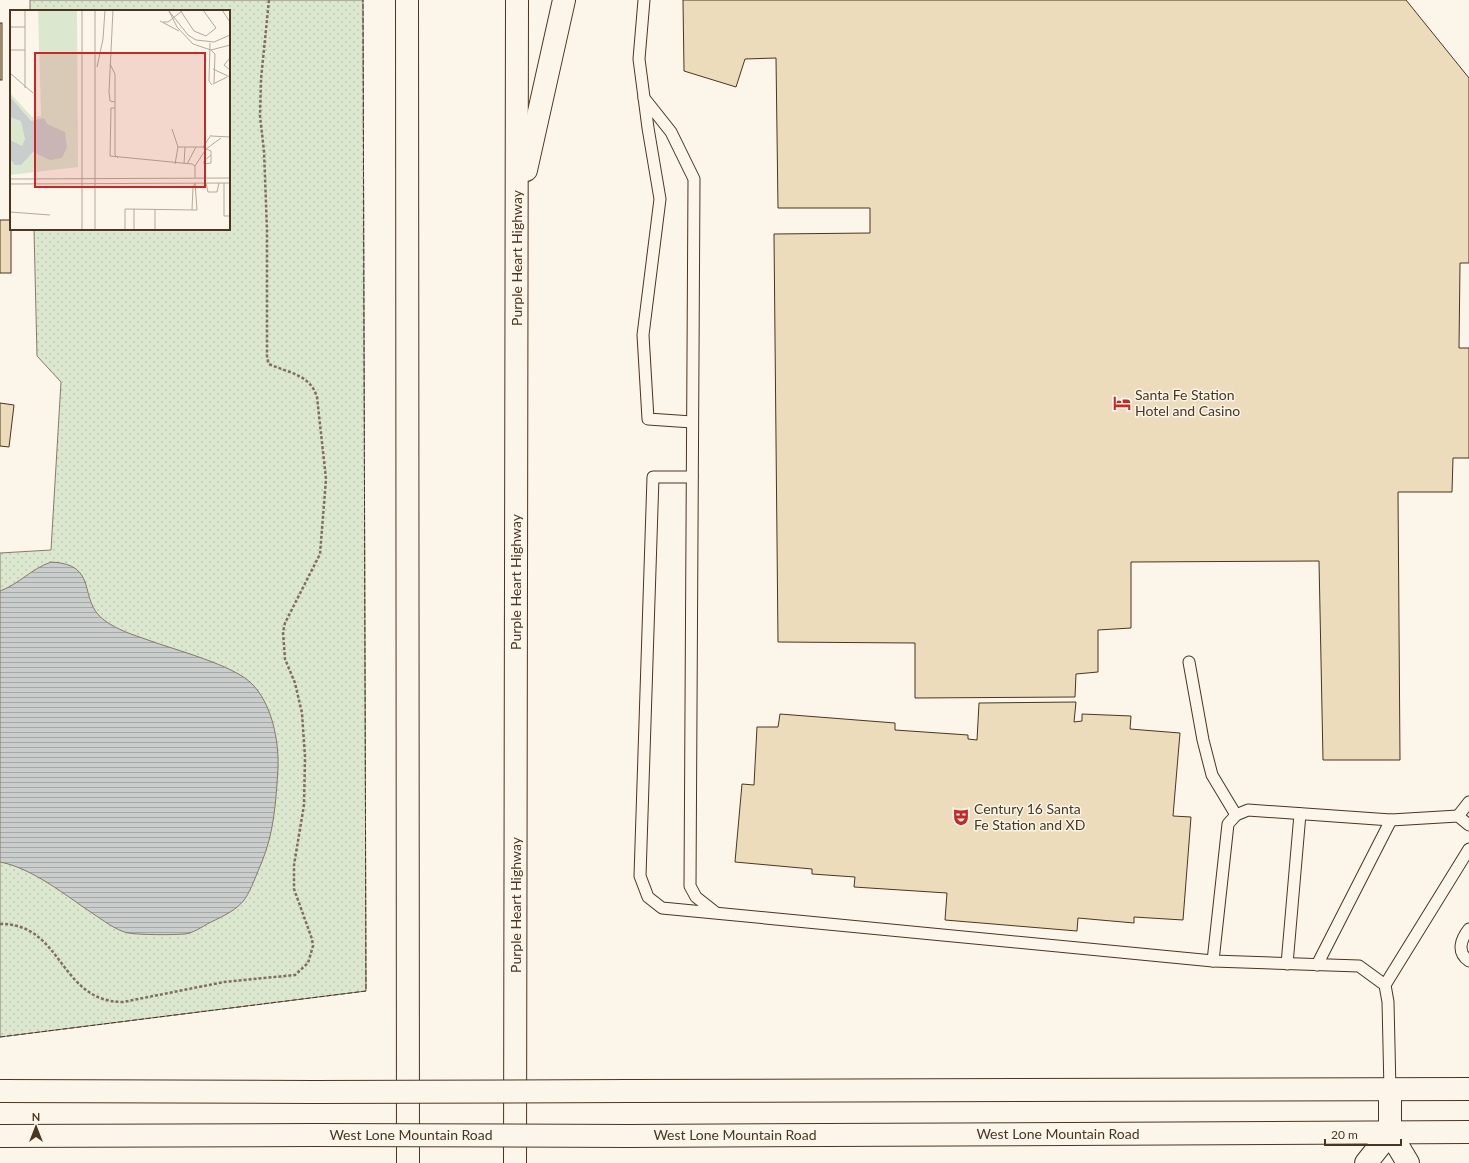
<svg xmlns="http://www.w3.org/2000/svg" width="1469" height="1163" viewBox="0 0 1469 1163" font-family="Lato,sans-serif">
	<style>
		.grass { fill: url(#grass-dots); stroke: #887966 }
		.water { fill: url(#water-rules); stroke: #887966 }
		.building { fill: #ecdcbc; stroke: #4a3520 }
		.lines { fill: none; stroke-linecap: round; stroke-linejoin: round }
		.service-casing { stroke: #4a3520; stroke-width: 13 }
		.minor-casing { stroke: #4a3520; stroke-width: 24 }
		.secondary-casing { stroke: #4a3520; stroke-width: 24 }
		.motorway-casing { stroke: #4a3520; stroke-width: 24 }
		.path { stroke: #7f6f5c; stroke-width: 2.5; stroke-dasharray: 3 2; stroke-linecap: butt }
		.service { stroke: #fbf6e9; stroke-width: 11 }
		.minor { stroke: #fbf6e9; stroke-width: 22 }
		.secondary { stroke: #fbf6e9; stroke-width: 22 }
		.motorway { stroke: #fbf6e9; stroke-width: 22 }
		.secondary-bridge-casing { stroke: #4a3520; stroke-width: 24; stroke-linecap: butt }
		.secondary-bridge { stroke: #fbf6e9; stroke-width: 22 }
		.fence { stroke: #4a3520; stroke-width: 1; stroke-dasharray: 5 2; stroke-linecap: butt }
		.labels { text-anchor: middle; stroke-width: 3; stroke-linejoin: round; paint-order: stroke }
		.street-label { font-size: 14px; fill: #4a3520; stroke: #fbf6e9 }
		.poi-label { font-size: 14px; fill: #4a3520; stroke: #fbf6e9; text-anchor: start }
		.inset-road { fill: none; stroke: #b4a999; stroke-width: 1 }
		.view { fill: #c62828; fill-opacity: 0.15; stroke: #c62828; stroke-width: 2 }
		.inset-edge { fill: none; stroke: #4a3520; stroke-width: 2 }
	</style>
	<defs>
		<pattern id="grass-dots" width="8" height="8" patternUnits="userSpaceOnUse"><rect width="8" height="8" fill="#dce7d0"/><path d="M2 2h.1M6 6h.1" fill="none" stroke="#bec7b2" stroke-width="1.8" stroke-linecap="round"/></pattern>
		<pattern id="water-rules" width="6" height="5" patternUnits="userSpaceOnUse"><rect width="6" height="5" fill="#c9cecd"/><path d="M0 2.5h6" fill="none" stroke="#a5a8a6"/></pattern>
	</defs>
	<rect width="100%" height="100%" fill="#fbf6e9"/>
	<polygon class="grass" points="30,0 363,0 366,991 0,1037 0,553 51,550 61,382 37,356 34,229 229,229 229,11 30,11"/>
	<path class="water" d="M51 562C100 564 77 600 104 620 117 630 134 635 148 640 175 650 234 665 252 684 272 704 279 741 278 768 276 801 274 834 261 864 245 902 247 905 209 923 202 927 193 933 185 934 171 935 142 935 128 933 115 930 103 920 92 913 65 895 32 868 0 862V591C19 584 31 569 51 562Z"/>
	<g class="building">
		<polygon points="683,0 1406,0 1469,78 1469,263 1460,263 1459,348 1469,348 1469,458 1453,458 1452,492 1398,492 1400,760 1323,760 1319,561 1131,562 1131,628 1098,630 1098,672 1076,674 1075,697 915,698 915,643 778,642 774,234 870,233 870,208 778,208 776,58 745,59 736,87 684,71"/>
		<rect x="0" y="23" width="2" height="57"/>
		<rect x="0" y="220" width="11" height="53"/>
		<polygon points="0,403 14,405 9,447 0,446"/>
		<polygon points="1076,702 1074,722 1082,721 1082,714 1131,716 1130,729 1180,733 1173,816 1191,817 1183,920 1134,917 1134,923 1078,918 1077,931 945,920 947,893 854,887 855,877 812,874 812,869 735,862 742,784 754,785 757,727 778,727 780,714 895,723 895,730 968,735 968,739 977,740 979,703"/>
	</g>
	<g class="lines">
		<g class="service-casing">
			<g id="service">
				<polyline points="644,0 639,59 648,128 660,199 643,335 648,419 692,422"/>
				<polyline points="644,98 671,132 694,179 690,886 696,897 715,912"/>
				<polyline points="692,477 653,477 640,876 648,897 662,908 1213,961 1359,966 1385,985 1388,1002 1390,1090"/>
				<polyline points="1189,662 1203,740 1212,775 1236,815"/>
				<polyline points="1458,816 1469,802"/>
				<path d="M1469 929C1461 939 1456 952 1469 961"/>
				<polyline points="1213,961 1228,824 1236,815 1248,810 1391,820 1458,816 1469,825"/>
				<polyline points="1287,964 1300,814"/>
				<polyline points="1317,965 1391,820"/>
				<polyline points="1385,985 1469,849"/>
			</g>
		</g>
		<g class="minor-casing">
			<polyline id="minor" points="1366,1163 1390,1133 1408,1163"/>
		</g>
		<g class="secondary-casing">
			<g id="secondary">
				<polyline points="0,1091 313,1092"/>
				<polyline points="629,1091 1469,1089"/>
				<polyline points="1390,1133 1390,1090"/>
				<polyline points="0,1136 314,1135"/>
				<polyline points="629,1136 1469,1132"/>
			</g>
		</g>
		<g class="motorway-casing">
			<g id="motorway">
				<polyline points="407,0 408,1163"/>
				<polyline points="526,170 564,0"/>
				<polyline points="515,1163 517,0"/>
			</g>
		</g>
		<path class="path" d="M0 924C63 923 59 1002 123 1002L224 982 295 975 308 963 313 946 312 939 294 889V865L304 805 305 757 302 713 295 683 285 659 283 632 285 623 320 554 326 479 317 397C310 374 288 373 269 364L267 358V230L264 151 260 116 261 79 269 0"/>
		<use href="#service" class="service"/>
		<use href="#minor" class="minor"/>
		<use href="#secondary" class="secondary"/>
		<use href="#motorway" class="motorway"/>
		<g class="secondary-bridge-casing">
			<g id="secondary-bridge">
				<polyline points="313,1092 629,1091"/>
				<polyline points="314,1135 629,1136"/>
			</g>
		</g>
		<use href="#secondary-bridge" class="secondary-bridge"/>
		<polyline class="fence" points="0,1037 366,991 363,0"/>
	</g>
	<defs>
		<g id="hotel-bare" transform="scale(1.38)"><path d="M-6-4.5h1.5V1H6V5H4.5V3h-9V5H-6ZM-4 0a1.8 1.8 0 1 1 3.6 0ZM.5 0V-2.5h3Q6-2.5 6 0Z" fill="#c62828" stroke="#fbf6e9" stroke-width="2.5" paint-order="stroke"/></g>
		<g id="theatre-bare" transform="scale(1.38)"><path d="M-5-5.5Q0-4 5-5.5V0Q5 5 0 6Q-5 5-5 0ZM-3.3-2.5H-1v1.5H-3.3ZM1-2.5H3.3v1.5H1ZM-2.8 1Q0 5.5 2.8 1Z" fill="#c62828" stroke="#fbf6e9" stroke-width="2.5" paint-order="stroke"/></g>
	</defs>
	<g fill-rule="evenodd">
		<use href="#hotel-bare" x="1122" y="403"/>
		<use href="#theatre-bare" x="961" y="817"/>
	</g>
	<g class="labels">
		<g class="street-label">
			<text transform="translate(517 258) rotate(-90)" y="5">Purple Heart Highway</text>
			<text transform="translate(516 582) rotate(-90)" y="5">Purple Heart Highway</text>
			<text transform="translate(516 905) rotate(-90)" y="5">Purple Heart Highway</text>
			<text x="1058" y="1139">West Lone Mountain Road</text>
			<text x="411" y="1140">West Lone Mountain Road</text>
			<text x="735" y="1140">West Lone Mountain Road</text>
		</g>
		<g class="poi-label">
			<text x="1135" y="400">Santa Fe Station<tspan x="1135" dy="16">Hotel and Casino</tspan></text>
			<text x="974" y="814">Century 16 Santa<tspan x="974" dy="16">Fe Station and XD</tspan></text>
		</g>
	</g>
	<g transform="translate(10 10)">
		<rect width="220" height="220" fill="#fbf6e9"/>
		<path d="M28 0H67L68 157 0 165V83L22 107 31 106Z" fill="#dce7d0"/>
		<path d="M0 87 21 111 34 108 37 114 55 122 57 137 52 148 40 150 23 142 11 155H5L0 149V130L12 136 15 129 11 111 0 107Z" fill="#c9cecd"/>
		<path class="inset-road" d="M72 0V220M103 0 99 82 100 91 105 92M170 0 184 21 196 26 206 18 193 0M212 0 220 12M150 11 169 21M153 12H158L172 1M0 17H15M220 25 204 32 186 30 178 25 159 1 167 17 183 34 201 40 220 35M200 33 199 71 202 75M0 40H15M201 40 205 44 204 73M220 48 214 55 220 60M100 54 105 64V145L108 148M87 57 93 29 95 0M203 59 220 67M0 63 23 83M203 74 217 67M15 78V0M105 98H101L100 146 182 154 185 156V168M162 119 168 137M201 126 220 127M193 137 201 125M201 145 194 151V154L201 153V141L196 139 211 128M165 154 168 137H193L196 139 185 156M174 154 175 137M177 154 186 137M0 169 220 168M196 173 198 182H207L209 173M214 173V206H220M0 174 220 173M182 200 183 177 185 173M0 202 40 205M85 220V0M115 220V199L187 200 185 173M124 220V199M145 220V199"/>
		<path class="view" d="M25 43H195V177H25Z"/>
		<rect width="220" height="220" class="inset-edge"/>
	</g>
	<g transform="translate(36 1127)" stroke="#fbf6e9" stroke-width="3" paint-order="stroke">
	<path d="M0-3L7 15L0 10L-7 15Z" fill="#4a3520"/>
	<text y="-6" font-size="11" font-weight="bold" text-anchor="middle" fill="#4a3520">N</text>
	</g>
	<path d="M1325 1139v6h76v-6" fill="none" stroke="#4a3520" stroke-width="2"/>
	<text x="1331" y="1139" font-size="12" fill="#4a3520" stroke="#fbf6e9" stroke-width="3" paint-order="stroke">20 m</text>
</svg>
